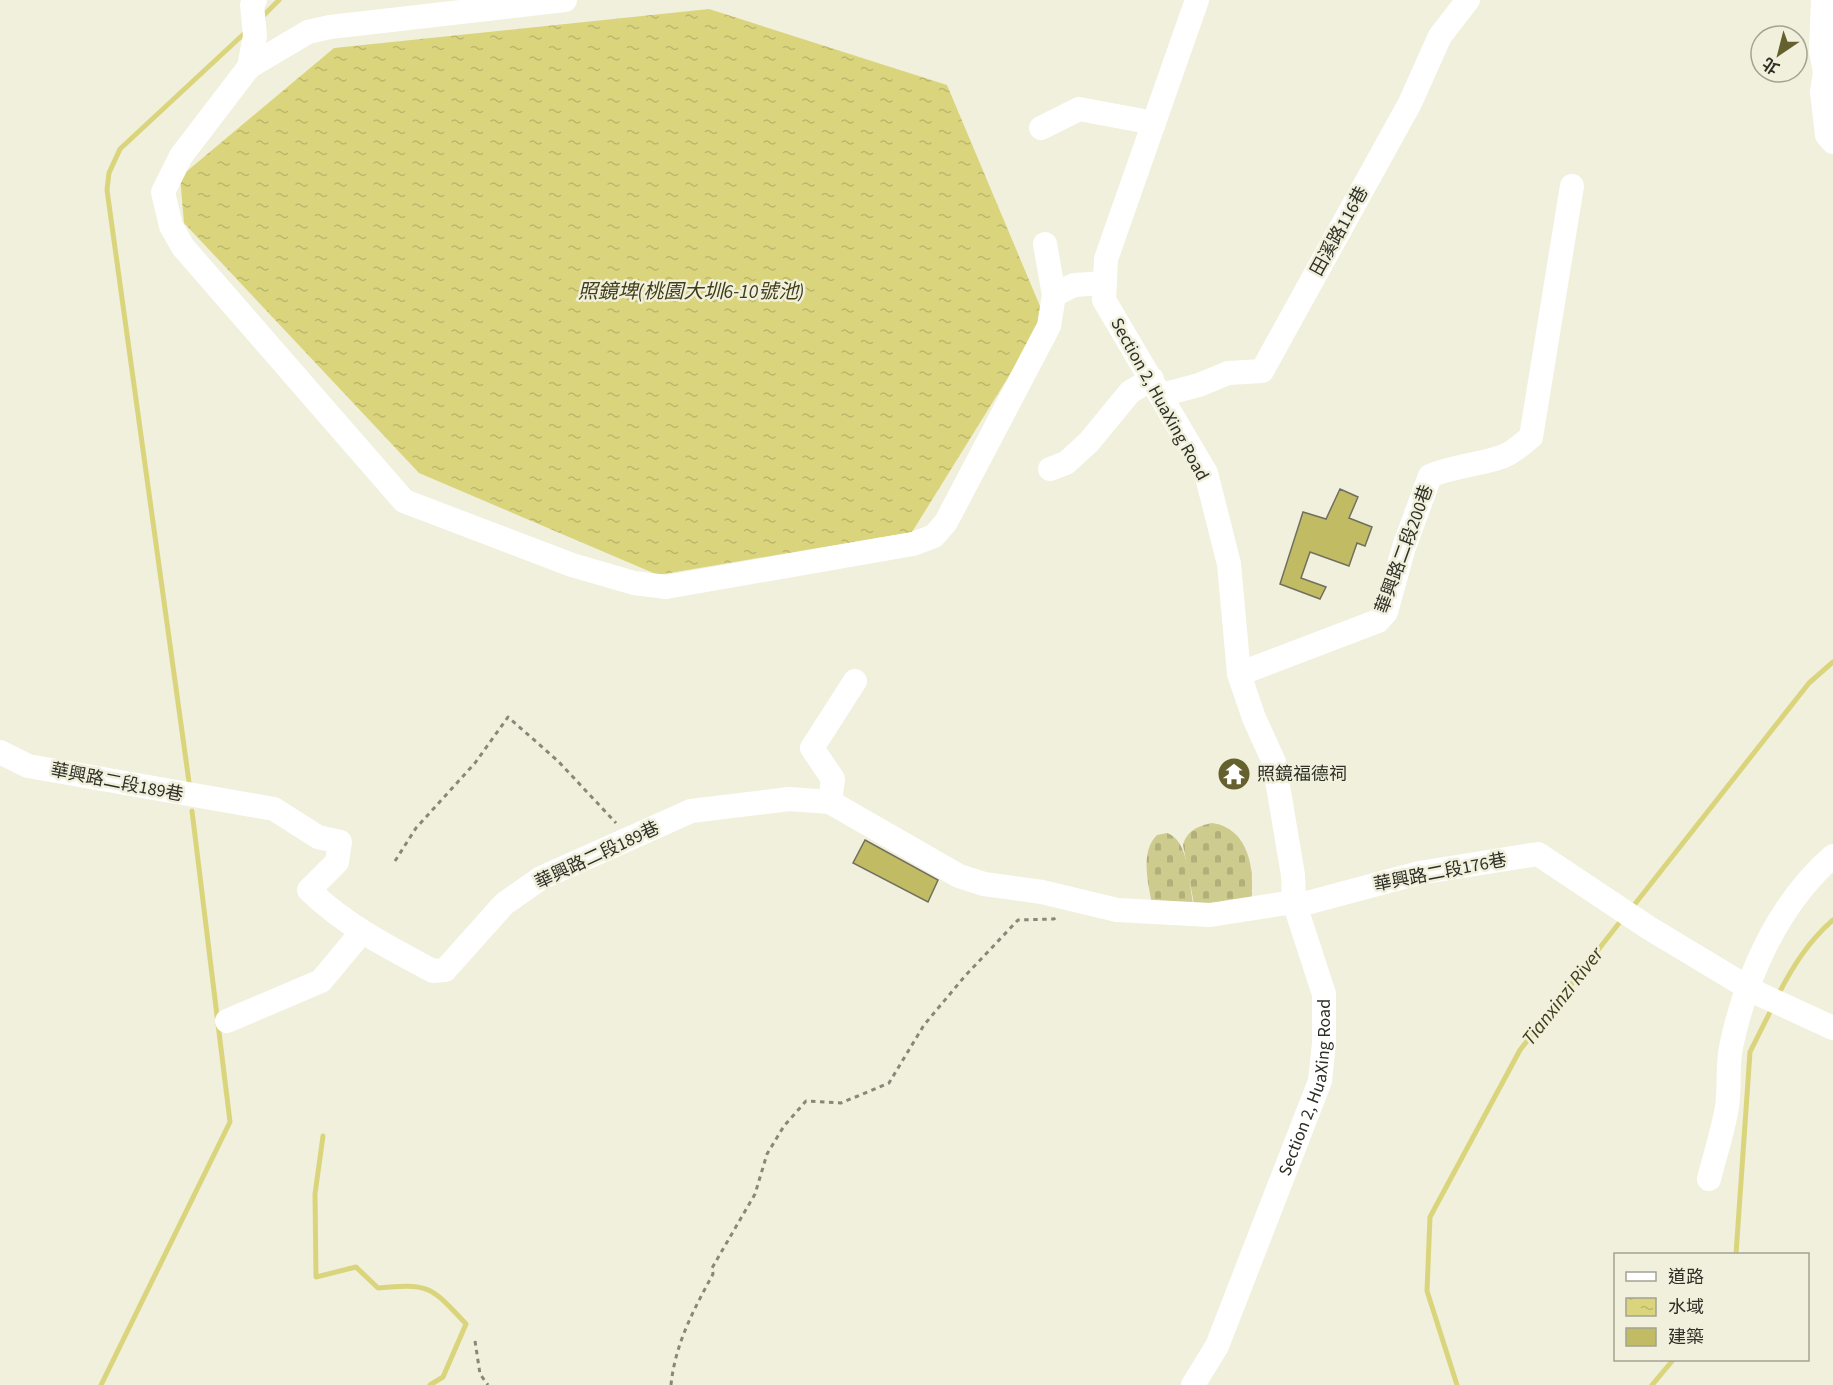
<svg xmlns="http://www.w3.org/2000/svg" width="1833" height="1385" viewBox="0 0 1833 1385" font-family="'Source Sans 3','Noto Sans TC',sans-serif">
	<style>
		.cemetery { fill: url(#cemetery-stones) }
		.water { fill: url(#water-ripples) }
		.lines { fill: none; stroke-linecap: round; stroke-linejoin: round }
		.stream { stroke: #dad57d; stroke-width: 5 }
		.building { fill: #c1bc64; stroke: #71705f; stroke-width: 1.5 }
		.path { stroke: #88887a; stroke-width: 3; stroke-dasharray: 4.5 4.5; stroke-linecap: butt }
		.minor { stroke: #fff; stroke-width: 24 }
		.labels { text-anchor: middle; stroke-width: 5; stroke-linejoin: round; paint-order: stroke }
		.street-label { font-size: 18px; fill: #2f2f27; stroke: #f1f0dc }
		.poi-label { font-size: 18px; fill: #2f2f27; stroke: #f1f0dc; text-anchor: start }
		.water-label { font-size: 20px; font-style: italic; fill: #403e18; stroke: #f1f0dc }
	</style>
	<defs>
		<pattern id="cemetery-stones" width="16" height="16" patternUnits="userSpaceOnUse" patternTransform="scale(1.5)"><rect width="16" height="16" fill="#cecb8e"/><path d="M2 7V4a2 2 0 0 1 4 0v3zM10 15v-3a2 2 0 0 1 4 0v3z" fill="#b1af7a"/></pattern>
		<pattern id="water-ripples" width="26" height="14" patternUnits="userSpaceOnUse" patternTransform="scale(1.5)"><rect width="26" height="14" fill="#dad57d"/><path d="M2 4q2-2 4 0t4 0M15 11q2-2 4 0t4 0" fill="none" stroke="#bbb76c"/></pattern>
	</defs>
	<rect width="100%" height="100%" fill="#f1f0dc"/>
	<g class="cemetery">
		<path d="M1212 823C1249 828 1255 870 1251 900L1194 904 1183 845C1187 830 1199 826 1212 823Z"/>
		<path d="M1167 833C1189 840 1189 883 1193 903L1152 904C1148 882 1140 851 1157 835Z"/>
	</g>
	<polygon class="water" points="709,9 947,85 1045,318 912,532 658,575 419,473 184,223 180,177 334,48"/>
	<g class="lines">
		<g class="stream">
			<polyline points="261,18 279,0"/>
			<polyline points="189,782 107,190 109,173 120,149 248,30"/>
			<polyline points="1631,909 1809,683 1833,662"/>
			<path d="M1778 995C1793 966 1808 942 1833 920"/>
			<path d="M323 1136 315 1194 316 1277 356 1267 378 1288C431 1283 431 1287 466 1324L443 1377 430 1385"/>
			<polyline points="1736,1254 1750,1052 1773,1006"/>
			<polyline points="101,1385 230,1122 192,811"/>
			<polyline points="1457,1385 1427,1291 1430,1217 1520,1050 1623,918"/>
			<polyline points="1652,1385 1673,1360"/>
		</g>
	</g>
	<g class="building">
		<polygon points="1340,489 1358,497 1349,518 1372,527 1365,546 1357,543 1349,566 1310,552 1301,578 1326,587 1320,599 1280,584 1303,512 1326,519"/>
		<polygon points="1243,765 1245,778 1226,784 1223,771"/>
		<polygon points="865,840 938,880 928,902 853,863"/>
	</g>
	<g class="lines">
		<g class="path">
			<polyline points="395,861 416,828 475,763 508,717 558,761 616,823"/>
			<polyline points="475,1341 480,1374 488,1385"/>
			<path d="M671 1385C675 1344 694 1309 713 1274L712 1268 755 1194 767 1154 784 1126 806 1101 841 1103 889 1083 924 1025 965 976 1018 920 1054 919 1057 916"/>
		</g>
		<g class="minor">
			<polyline points="255,0 252,5 255,36 249,67 181,156 163,192 171,226 183,247 404,501 572,565 634,583 666,587 913,544 934,536 946,522 1049,326 1054,295 1045,244"/>
			<polyline points="1823,0 1821,51 1825,72 1822,92 1827,135 1833,142"/>
			<polyline points="249,67 308,32 330,27 565,0"/>
			<polyline points="1041,128 1079,109 1154,123"/>
			<polyline points="1054,295 1074,285 1105,283"/>
			<polyline points="1161,395 1199,385 1228,373 1262,371 1410,103 1440,36 1468,0"/>
			<polyline points="1050,469 1066,463 1089,442 1130,392 1152,379"/>
			<path d="M1239 674 1378 621 1386 612 1404 547 1430 476C1453 466 1480 465 1504 456 1514 452 1523 443 1531 437L1572 186"/>
			<path d="M0 752 28 766 274 809 318 837 340 842 337 862 309 890C346 926 388 947 433 971L445 970 504 904 541 878 691 811 789 799 830 802 959 876 984 884 1042 892 1117 910 1210 915 1294 902 1303 904 1419 873 1538 854 1649 928 1757 993 1833 1028"/>
			<polyline points="830,802 833,779 812,748 855,681"/>
			<polyline points="227,1021 321,981 361,933"/>
			<path d="M1709 1179C1715 1155 1723 1131 1727 1107 1730 1088 1727 1067 1731 1047 1746 976 1778 904 1833 856"/>
			<path id="s1" d="M1193 1385 1217 1346 1320 1081 1324 1043V994L1294 902 1293 875 1274 762 1254 718 1239 674 1229 564 1206 473 1104 300 1106 259 1197 0"/>
		</g>
	</g>
	<defs>
		<g id="temple-disc" transform="scale(1.725)"><circle r="9.5" fill="#64612e" stroke="#f1f0dc"/><path d="M0-6L5-2H3V0L6.5 2.5H4V6H1.5V3h-3V6H-4V2.5H-6.5L-3 0V-2H-5Z" fill="#fff"/></g>
	</defs>
	<g fill-rule="evenodd">
		<use href="#temple-disc" x="1234" y="774"/>
	</g>
	<g class="labels">
		<g class="street-label">
			<text transform="translate(1339 231) rotate(-61)" y="6">田溪路116巷</text>
			<text transform="translate(1160 399) rotate(61)" y="6">Section 2, HuaXing Road</text>
			<text transform="translate(1404 549) rotate(-70)" y="6">華興路二段200巷</text>
			<text transform="translate(117 782) rotate(11)" y="6">華興路二段189巷</text>
			<text transform="translate(597 855) rotate(-25)" y="6">華興路二段189巷</text>
			<text transform="translate(1440 872) rotate(-11)" y="6">華興路二段176巷</text>
			<text dy="6" stroke="none"><textPath href="#s1" startOffset="321">Section 2, HuaXing Road</textPath></text>
		</g>
		<g class="poi-label">
			<text x="1257" y="780">照鏡福德祠</text>
		</g>
		<g class="water-label">
			<text x="691" y="298">照鏡埤(桃園大圳6-10號池)</text>
			<text transform="translate(1562 996) rotate(-52)" y="7">Tianxinzi River</text>
		</g>
	</g>
	<rect x="1614" y="1253" width="195" height="108" fill="#f1f0dc" stroke="#a3a394" stroke-width="1.5"/>
	<rect x="1626" y="1272" width="30" height="9" fill="#ffffff" stroke="#a3a394" stroke-width="1.5"/>
	<text x="1668" y="1283" font-size="18" fill="#2f2f27">道路</text>
	<rect x="1626" y="1298" width="30" height="18" fill="url(#water-ripples)" stroke="#a3a394" stroke-width="1.5"/>
	<text x="1668" y="1313" font-size="18" fill="#2f2f27">水域</text>
	<rect x="1626" y="1328" width="30" height="18" fill="#c1bc64" stroke="#a3a394" stroke-width="1.5"/>
	<text x="1668" y="1343" font-size="18" fill="#2f2f27">建築</text>
	<g transform="translate(1779 54) rotate(215)"><circle r="28" fill="#f1f0dc" stroke="#a3a394" stroke-width="1.5"/>
	<path d="M0-4.5L10 22L0 15L-10 22Z" fill="#64612e"/>
	<text y="-9" font-size="16" font-weight="bold" text-anchor="middle" fill="#2f2f27">北</text>
	</g>
</svg>
